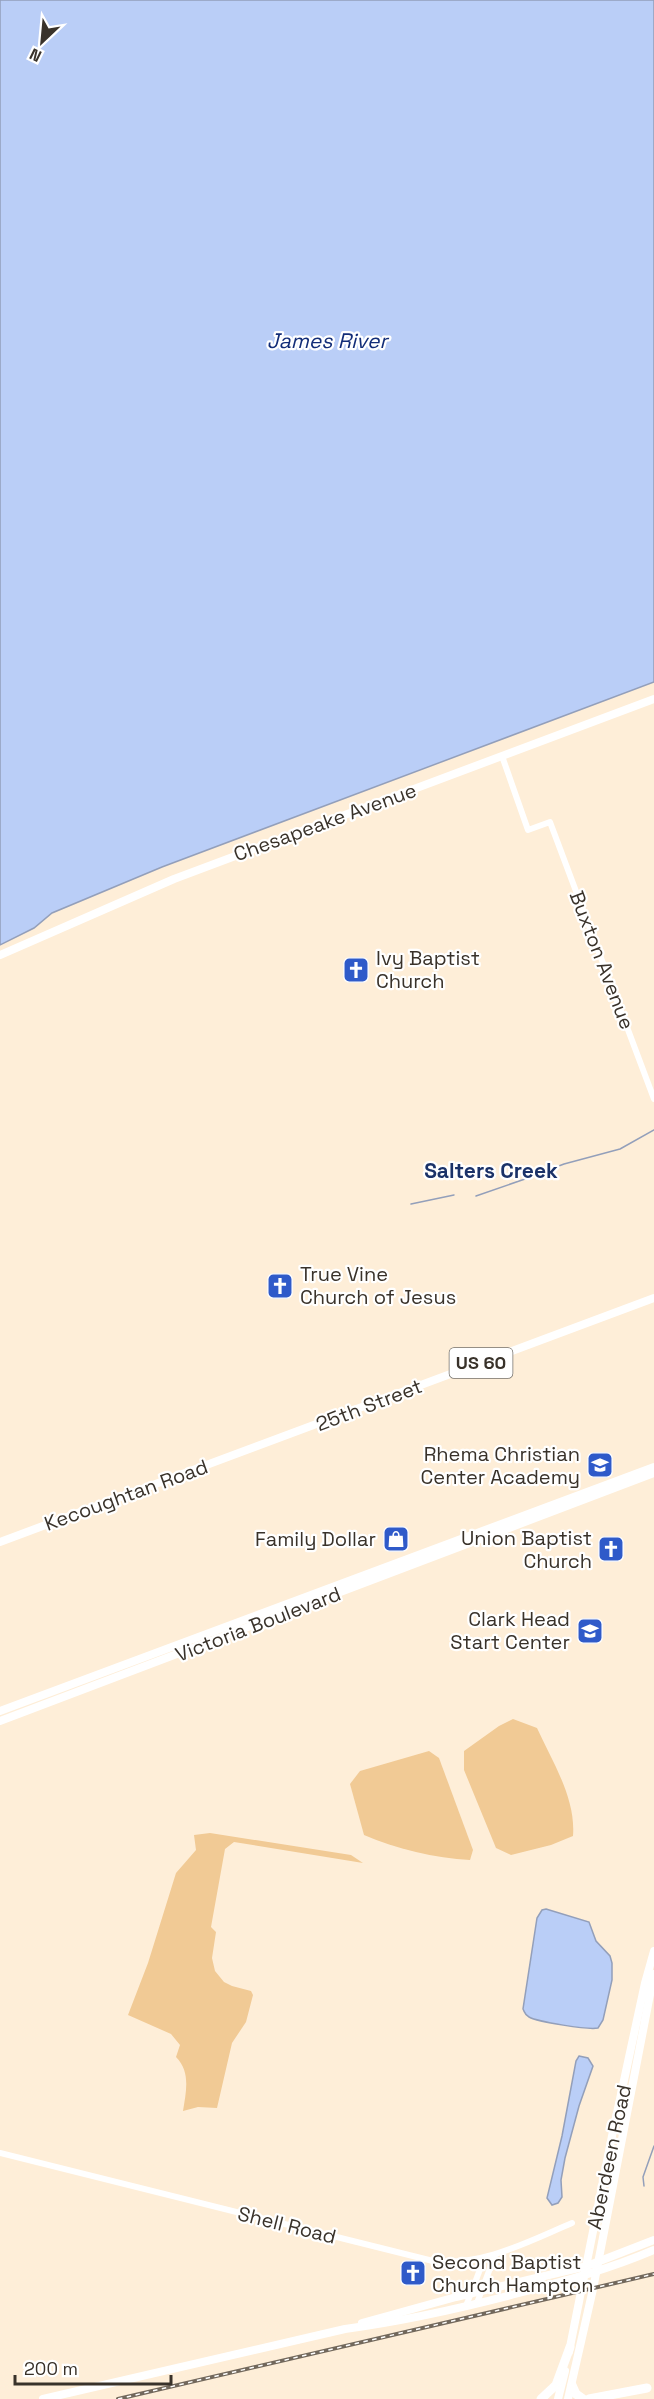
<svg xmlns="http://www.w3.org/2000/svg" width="654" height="2399" viewBox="0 0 654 2399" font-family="'Space Grotesk',sans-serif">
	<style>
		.green { fill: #f1ca95 }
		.water { fill: #bacef7; stroke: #939fba; stroke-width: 1.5 }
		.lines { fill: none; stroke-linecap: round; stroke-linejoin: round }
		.stream { stroke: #939fba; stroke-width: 1.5 }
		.minor { stroke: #fff; stroke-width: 6 }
		.major { stroke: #fff; stroke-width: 8 }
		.highway { stroke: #fff; stroke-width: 9 }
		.rail-casing { stroke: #72685c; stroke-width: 4 }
		.rail { stroke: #fff; stroke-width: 1.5; stroke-dasharray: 4.5; stroke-linecap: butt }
		.labels { text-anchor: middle; stroke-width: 4.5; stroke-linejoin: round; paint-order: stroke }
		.shield { fill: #fff; stroke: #74706a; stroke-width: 1.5 }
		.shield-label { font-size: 18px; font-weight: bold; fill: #39322a }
		.street-label { font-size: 20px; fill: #39322a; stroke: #fff }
		.poi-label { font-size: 20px; fill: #39322a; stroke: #fff; text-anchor: end }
		.water-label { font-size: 21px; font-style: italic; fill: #122d78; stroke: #fff }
		.neighbourhood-label { font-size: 21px; font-weight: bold; fill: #1b3268; stroke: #fff }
	</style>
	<rect width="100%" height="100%" fill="#feeed8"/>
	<g class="green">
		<path d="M513 1719 537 1728C552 1761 576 1798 573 1836L551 1845 511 1855 496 1848 464 1770V1751L499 1726Z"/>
		<path d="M429 1751 439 1758 473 1850 470 1860C435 1858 396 1849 364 1835L350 1784 360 1771Z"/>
		<path d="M210 1833 351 1855 363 1863 234 1842 225 1849 211 1927 216 1932 212 1958 215 1971 224 1982 232 1986 251 1991 253 1995 246 2022 232 2043 217 2108 198 2107 183 2111C186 2092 191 2072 176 2057L180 2045 171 2034 128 2015 148 1963 176 1873 196 1850 194 1835Z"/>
	</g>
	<g class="water">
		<polygon points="0,0 654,0 654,682 162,867 52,913 34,928 0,945"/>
		<path d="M546 1909 589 1922 596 1941 610 1956 612 1963V1980L603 2020 598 2028C588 2030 538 2022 529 2017 525 2015 525 2013 523 2009L537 1918 542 1910Z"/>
		<polygon points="579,2056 588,2058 593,2066 579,2106 565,2158 561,2180 562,2197 558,2203 552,2205 547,2198 562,2136 576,2061"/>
	</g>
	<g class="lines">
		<g class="stream">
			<polyline points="543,1172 564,1164 620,1149 654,1130"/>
			<polyline points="476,1196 525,1179"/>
			<polyline points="411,1204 454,1195"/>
			<polyline points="644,2186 643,2177 654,2146"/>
		</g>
		<g class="minor">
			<polyline points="502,756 528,830 550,822 654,1099"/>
			<path d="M0 2153 433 2261C484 2266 527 2242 572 2223"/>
			<polyline points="477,2303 495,2255"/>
			<polyline points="466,2306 484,2259"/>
		</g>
		<g class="major">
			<polyline points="0,955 174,879 654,699"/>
			<polyline points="0,1542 654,1298"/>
			<polyline points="0,1711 654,1467"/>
			<polyline points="0,1721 654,1473"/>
			<polyline points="362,2323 456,2297 587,2266 654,2240"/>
			<polyline points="569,2352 612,2136 645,1983 654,1951"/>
			<path d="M43 2399 345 2329C404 2321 462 2308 519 2293 565 2281 610 2269 654 2250"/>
			<polyline points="558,2399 565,2371"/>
			<polyline points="568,2399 593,2289 654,1974"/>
		</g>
		<g class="highway">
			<polyline points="572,2385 576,2394 583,2399"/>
			<polyline points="541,2399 556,2385 570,2347"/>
			<polyline points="589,2399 647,2388"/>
		</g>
		<g class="rail-casing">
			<polyline id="rail" points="118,2399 654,2274"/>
		</g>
		<use href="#rail" class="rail"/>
	</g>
	<defs>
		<g id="church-square" transform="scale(1.35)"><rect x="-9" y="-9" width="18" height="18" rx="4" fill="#2f5ac9" stroke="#fff"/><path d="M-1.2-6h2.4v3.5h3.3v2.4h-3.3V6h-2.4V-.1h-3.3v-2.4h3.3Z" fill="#fff"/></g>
		<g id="school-square" transform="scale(1.35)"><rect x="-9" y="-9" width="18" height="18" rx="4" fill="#2f5ac9" stroke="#fff"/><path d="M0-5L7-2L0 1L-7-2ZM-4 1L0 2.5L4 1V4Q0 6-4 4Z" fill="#fff"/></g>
		<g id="shop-square" transform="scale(1.35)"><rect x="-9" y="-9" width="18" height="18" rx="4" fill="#2f5ac9" stroke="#fff"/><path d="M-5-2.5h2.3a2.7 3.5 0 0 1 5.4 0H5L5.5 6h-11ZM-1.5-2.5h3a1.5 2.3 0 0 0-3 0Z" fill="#fff"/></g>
	</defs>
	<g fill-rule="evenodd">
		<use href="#church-square" x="356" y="970"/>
		<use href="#church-square" x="280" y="1286"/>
		<use href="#school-square" x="600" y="1465"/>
		<use href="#shop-square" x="396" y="1539"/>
		<use href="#church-square" x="611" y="1549"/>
		<use href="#school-square" x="590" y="1631"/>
		<use href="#church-square" x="413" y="2273"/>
	</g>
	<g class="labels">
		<rect class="shield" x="449.5" y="1348" width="63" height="30" rx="4.5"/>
		<g class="shield-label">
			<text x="481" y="1369">US 60</text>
		</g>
		<g class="street-label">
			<text transform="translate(325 822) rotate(-20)" y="7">Chesapeake Avenue</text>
			<text transform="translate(602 960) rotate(69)" y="7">Buxton Avenue</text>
			<text transform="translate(369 1405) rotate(-21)" y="7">25th Street</text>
			<text transform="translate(126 1495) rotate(-20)" y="7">Kecoughtan Road</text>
			<text transform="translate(258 1624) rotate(-21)" y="7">Victoria Boulevard</text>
			<text transform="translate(609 2157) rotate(-78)" y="7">Aberdeen Road</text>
			<text transform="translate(287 2225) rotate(14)" y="7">Shell Road</text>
		</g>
		<g class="poi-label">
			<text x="376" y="965" text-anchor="start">Ivy Baptist<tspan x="376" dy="23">Church</tspan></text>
			<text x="300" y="1281" text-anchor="start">True Vine<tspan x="300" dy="23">Church of Jesus</tspan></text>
			<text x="580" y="1461">Rhema Christian<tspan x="580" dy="23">Center Academy</tspan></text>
			<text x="592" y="1545">Union Baptist<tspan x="592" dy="23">Church</tspan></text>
			<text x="376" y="1546">Family Dollar</text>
			<text x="570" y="1626">Clark Head<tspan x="570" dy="23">Start Center</tspan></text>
			<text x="432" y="2269" text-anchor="start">Second Baptist<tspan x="432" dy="23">Church Hampton</tspan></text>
		</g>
		<g class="water-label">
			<text x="327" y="348">James River</text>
		</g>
		<g class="neighbourhood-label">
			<text x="491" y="1178">Salters Creek</text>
		</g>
	</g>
	<g transform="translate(42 42) rotate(206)" stroke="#ffffff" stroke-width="4.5" paint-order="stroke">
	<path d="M0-4.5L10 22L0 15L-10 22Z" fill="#39322a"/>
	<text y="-9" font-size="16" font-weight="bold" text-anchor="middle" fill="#39322a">N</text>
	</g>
	<path d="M15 2375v9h156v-9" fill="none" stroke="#39322a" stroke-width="3"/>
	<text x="24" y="2375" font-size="18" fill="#39322a" stroke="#ffffff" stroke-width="4.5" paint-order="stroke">200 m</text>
</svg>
